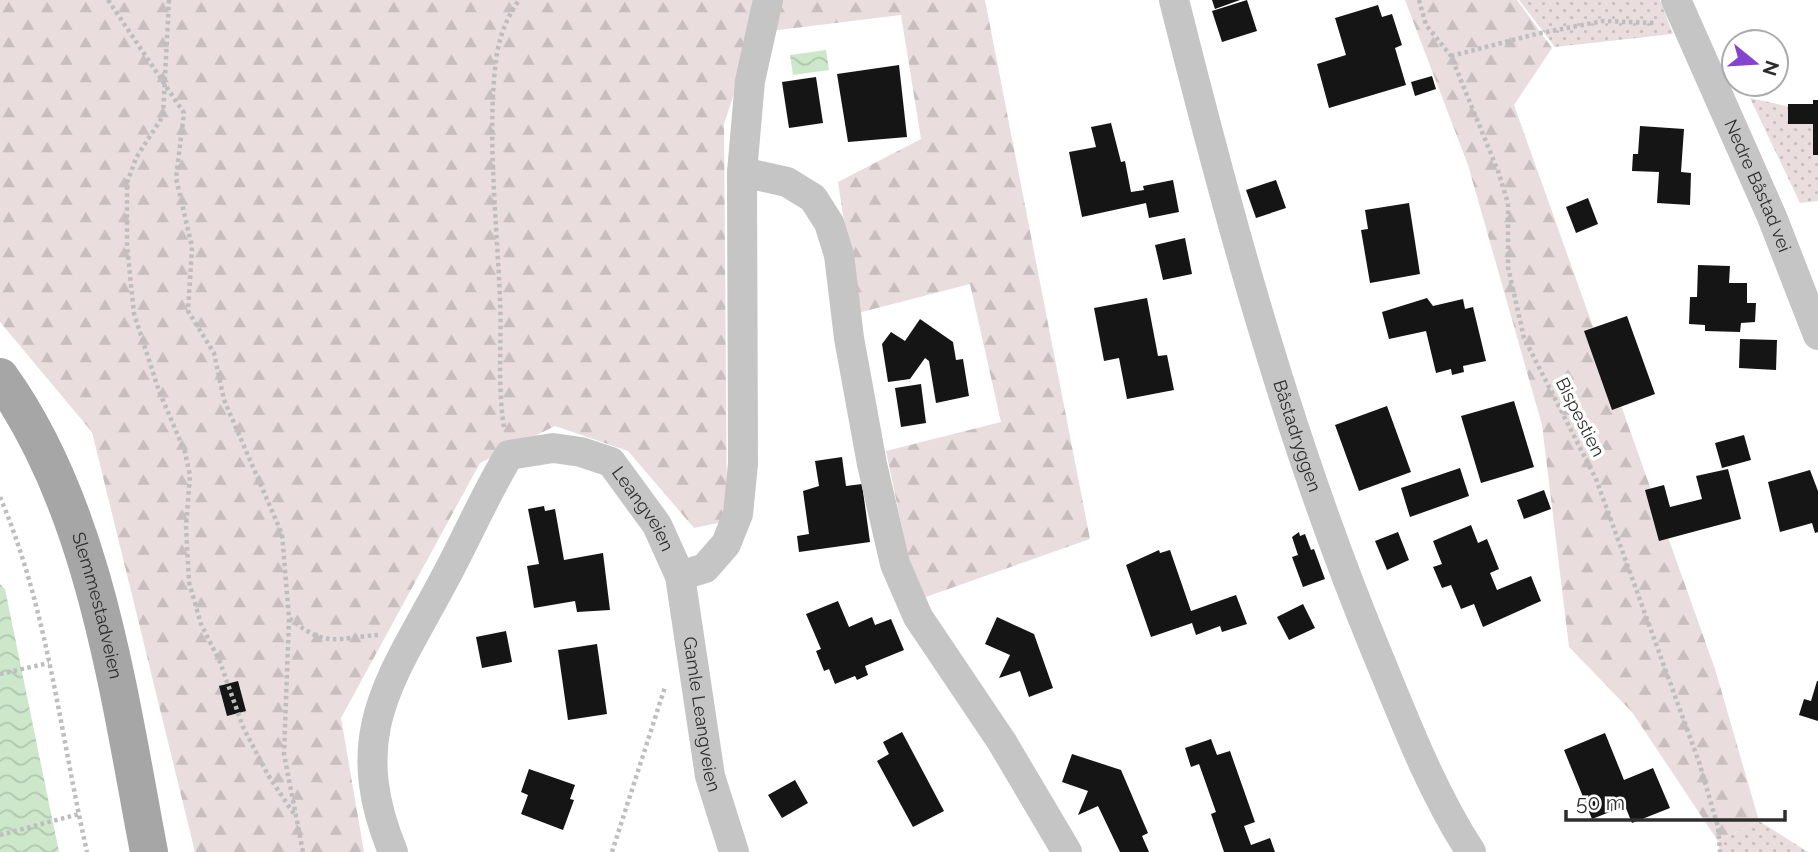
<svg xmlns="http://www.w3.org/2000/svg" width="1818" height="852" viewBox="0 0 1818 852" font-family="Raleway,sans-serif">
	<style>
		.green { fill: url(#green-dots) }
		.forest { fill: url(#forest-firs) }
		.water { fill: url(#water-waves) }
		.building { fill: #151515 }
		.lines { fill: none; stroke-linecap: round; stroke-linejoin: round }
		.path { stroke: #bebebe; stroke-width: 4.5; stroke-dasharray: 3.5 3.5; stroke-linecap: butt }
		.street { stroke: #c5c5c5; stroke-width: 30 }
		.primary { stroke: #a6a6a6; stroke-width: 38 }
		.labels { text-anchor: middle; stroke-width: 7; stroke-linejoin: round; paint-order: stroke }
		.street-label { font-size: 18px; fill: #2e2e2e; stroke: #fff }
	</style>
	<defs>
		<pattern id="green-dots" width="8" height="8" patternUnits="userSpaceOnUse" patternTransform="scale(1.75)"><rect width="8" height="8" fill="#e9dddd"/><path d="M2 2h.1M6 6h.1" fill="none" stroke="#c8bebe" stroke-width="1.8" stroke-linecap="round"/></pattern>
		<pattern id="forest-firs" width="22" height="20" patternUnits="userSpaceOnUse" patternTransform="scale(1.75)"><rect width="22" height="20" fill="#e9dddd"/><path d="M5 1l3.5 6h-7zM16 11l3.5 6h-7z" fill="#c8bebe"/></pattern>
		<pattern id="water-waves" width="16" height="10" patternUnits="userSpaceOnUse" patternTransform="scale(1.75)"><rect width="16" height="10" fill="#cde7cb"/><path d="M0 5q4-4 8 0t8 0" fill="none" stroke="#b0c6af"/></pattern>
	</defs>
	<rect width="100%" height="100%" fill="#fff"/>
	<g class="green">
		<polygon points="1519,0 1660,0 1673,34 1555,47"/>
		<polygon points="1750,98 1818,113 1818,201 1800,203"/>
		<polygon points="1759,821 1808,852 1720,852 1718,841"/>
	</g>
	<g class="forest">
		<polygon points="0,0 985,0 1090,539 917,600 886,451 1001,422 970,284 858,313 838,182 921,139 901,15 754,33 724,124 727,521 694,528 628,451 555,426 480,463 341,718 364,852 195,852 92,432 0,322"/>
		<polygon points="1405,0 1517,0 1552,48 1514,105 1715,669 1759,821 1718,841 1632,712 1569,647 1542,425 1468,165"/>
	</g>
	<g class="water">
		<polygon points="826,50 829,70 793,75 790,55"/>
		<polygon points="0,584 5,589 59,852 0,852"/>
	</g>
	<g class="building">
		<polygon points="1212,0 1240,0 1215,9"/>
		<polygon points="1247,0 1257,31 1222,42 1212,11"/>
		<polygon points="1378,5 1382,17 1392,14 1402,45 1395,48 1406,85 1329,108 1317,64 1346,55 1335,18"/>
		<polygon points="899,65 907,137 848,142 837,74"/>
		<polygon points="1432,76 1436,89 1415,96 1411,82"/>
		<polygon points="816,77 823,123 789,128 782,82"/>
		<polygon points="1813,100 1818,100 1818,155 1813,155 1813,124 1788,124 1788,104 1813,104"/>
		<polygon points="1111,123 1121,162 1125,161 1131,192 1144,190 1143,186 1173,180 1179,212 1149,218 1146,203 1082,217 1069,152 1096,147 1091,127"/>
		<polygon points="1640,126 1684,129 1681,172 1691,173 1690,205 1657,203 1659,172 1632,171 1633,154 1638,154"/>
		<polygon points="1276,180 1286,208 1256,218 1246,190"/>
		<polygon points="1588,198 1598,224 1576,233 1566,207"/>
		<polygon points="1409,203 1420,274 1370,283 1361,230 1368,229 1365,210"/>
		<polygon points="1185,238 1192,274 1163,280 1155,245"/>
		<polygon points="1698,265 1730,266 1729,283 1747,283 1747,303 1756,303 1755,322 1741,323 1740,332 1705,331 1705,325 1689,324 1690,297 1697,297"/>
		<polygon points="1147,298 1158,356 1167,355 1174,390 1127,399 1119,358 1104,361 1094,308"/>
		<polygon points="1427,298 1433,306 1463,299 1465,309 1473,307 1486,361 1463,366 1464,372 1452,375 1451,369 1436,373 1426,331 1389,339 1382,312"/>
		<polygon points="1627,316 1655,394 1612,410 1584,331"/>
		<polygon points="920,319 953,342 956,360 963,359 969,396 936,403 929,361 925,358 910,379 888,382 882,344 891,332 905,341"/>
		<polygon points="1740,339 1777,340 1776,370 1739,368"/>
		<polygon points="921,384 926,423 901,427 895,388"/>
		<polygon points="1514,401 1534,467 1481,483 1461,416"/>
		<polygon points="1387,406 1411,472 1359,491 1335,425"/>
		<polygon points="1744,435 1751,460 1722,468 1715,443"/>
		<polygon points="842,457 846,486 862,484 870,542 799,552 797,536 809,534 803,491 819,486 815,461"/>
		<polygon points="1460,468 1469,496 1410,517 1401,488"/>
		<polygon points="1728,469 1741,519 1659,541 1645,490 1664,485 1670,507 1702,499 1696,476"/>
		<polygon points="1810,470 1818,491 1818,532 1815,533 1812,523 1780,532 1768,482"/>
		<polygon points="1544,490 1551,509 1524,519 1517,500"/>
		<polygon points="544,506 545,511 555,509 564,560 603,553 610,610 577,612 575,601 534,608 527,566 539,564 528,509"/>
		<polygon points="1471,525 1478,543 1487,539 1499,569 1490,573 1497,590 1531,576 1541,601 1483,627 1474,604 1461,609 1451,585 1442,588 1433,567 1442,564 1433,541"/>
		<polygon points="1299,532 1300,536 1305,534 1311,550 1314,549 1325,579 1303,587 1292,557 1298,555 1292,537"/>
		<polygon points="1398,532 1409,560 1387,570 1375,541"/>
		<polygon points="1159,550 1160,553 1170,550 1191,611 1236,595 1247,624 1222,632 1220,626 1196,635 1192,623 1151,637 1126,565"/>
		<polygon points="838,601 849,627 872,617 875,625 891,619 904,650 865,666 868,675 857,680 855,676 835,684 829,669 824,671 816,651 821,649 806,614"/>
		<polygon points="1303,604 1315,628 1289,640 1277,617"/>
		<polygon points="997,617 1034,634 1053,688 1029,697 1020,671 999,678 1010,655 985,644"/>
		<polygon points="506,631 512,662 482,668 476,637"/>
		<polygon points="597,644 607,714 568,720 558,650"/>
		<polygon points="238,681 246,711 227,716 219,686"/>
		<polygon points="1817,681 1818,681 1818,721 1799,715 1804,699 1811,701"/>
		<polygon points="902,732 944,811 913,827 877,761 889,754 883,742"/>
		<polygon points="1605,733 1624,780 1653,768 1670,808 1632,823 1625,806 1592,819 1564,750"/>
		<polygon points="1211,739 1217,755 1230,751 1255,822 1244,826 1251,845 1270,838 1275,852 1224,852 1211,814 1216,812 1199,764 1191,767 1185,748"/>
		<polygon points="1072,754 1121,770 1148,833 1142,836 1149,852 1120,852 1098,806 1078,815 1088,791 1062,782"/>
		<polygon points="529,769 575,785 570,799 574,800 563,830 521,814 528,795 521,792"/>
		<polygon points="795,780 808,803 782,818 768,795"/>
	</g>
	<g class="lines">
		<g class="path">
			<path d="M108 0 184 113 176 178 192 247 188 311 214 353 224 400 282 534 289 618C329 650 335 637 380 635"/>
			<polyline points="169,0 163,116 136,158 127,183 127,245 134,314 159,391 185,452 190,476 186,526 189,582 201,624 220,662 243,727 268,775 294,814"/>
			<polyline points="1419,0 1426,25 1451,56 1498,171 1508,203 1508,267 1524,338 1596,479 1699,762 1718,827 1720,852"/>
			<polyline points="1451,56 1536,34 1603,21 1654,23"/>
			<path d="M504 427C497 384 502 342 500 299 497 223 486 128 497 53 501 32 507 18 519 0"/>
			<path d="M0 497C48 610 60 733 87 852"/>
			<polyline points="289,619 284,754 303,852"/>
			<polyline points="0,674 49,663"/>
			<polyline points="0,835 79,814"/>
			<polyline points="612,852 665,687"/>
		</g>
		<g class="street">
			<path id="s1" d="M1174 0C1229 219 1288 437 1374 646 1403 716 1430 789 1471 852"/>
			<path id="s2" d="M1676 0 1772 217 1818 335"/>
			<polyline points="742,172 787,182 813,198 829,223 839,255 849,338 872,464 895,564 918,617 1002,742 1067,852"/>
			<polyline points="680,576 705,568 726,544 738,514 743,464 742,172 750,81 768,0"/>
			<path id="s3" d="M393 852C344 733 391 680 445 578 467 537 485 495 509 455L553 448 581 452 611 462 657 525 680 576 710 776 734 852"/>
		</g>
		<path class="primary" id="s4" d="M0 377C95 509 119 695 149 852"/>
	</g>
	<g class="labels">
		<g class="street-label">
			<text dy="6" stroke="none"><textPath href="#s2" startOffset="203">Nedre Båstad vei</textPath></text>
			<text transform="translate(1580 417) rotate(63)" y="6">Bispestien</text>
			<text dy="6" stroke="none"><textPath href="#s1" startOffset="453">Båstadryggen</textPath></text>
			<text dy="6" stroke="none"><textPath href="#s3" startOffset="593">Leangveien</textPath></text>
			<text dy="6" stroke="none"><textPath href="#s4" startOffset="250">Slemmestadveien</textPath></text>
			<text dy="6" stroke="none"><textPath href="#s3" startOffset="810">Gamle Leangveien</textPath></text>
		</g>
	</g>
	<g transform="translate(1755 63) rotate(108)"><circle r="33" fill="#ffffff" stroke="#ababab" stroke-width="2"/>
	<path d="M0-5L12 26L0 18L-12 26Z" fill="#8444d0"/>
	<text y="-10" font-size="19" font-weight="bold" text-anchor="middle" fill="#2e2e2e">N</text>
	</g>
	<path d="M1566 810v10h219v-10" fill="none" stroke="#2e2e2e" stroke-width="3.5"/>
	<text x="1576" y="810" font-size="21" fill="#2e2e2e" stroke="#ffffff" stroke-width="5" paint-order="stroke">50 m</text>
</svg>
